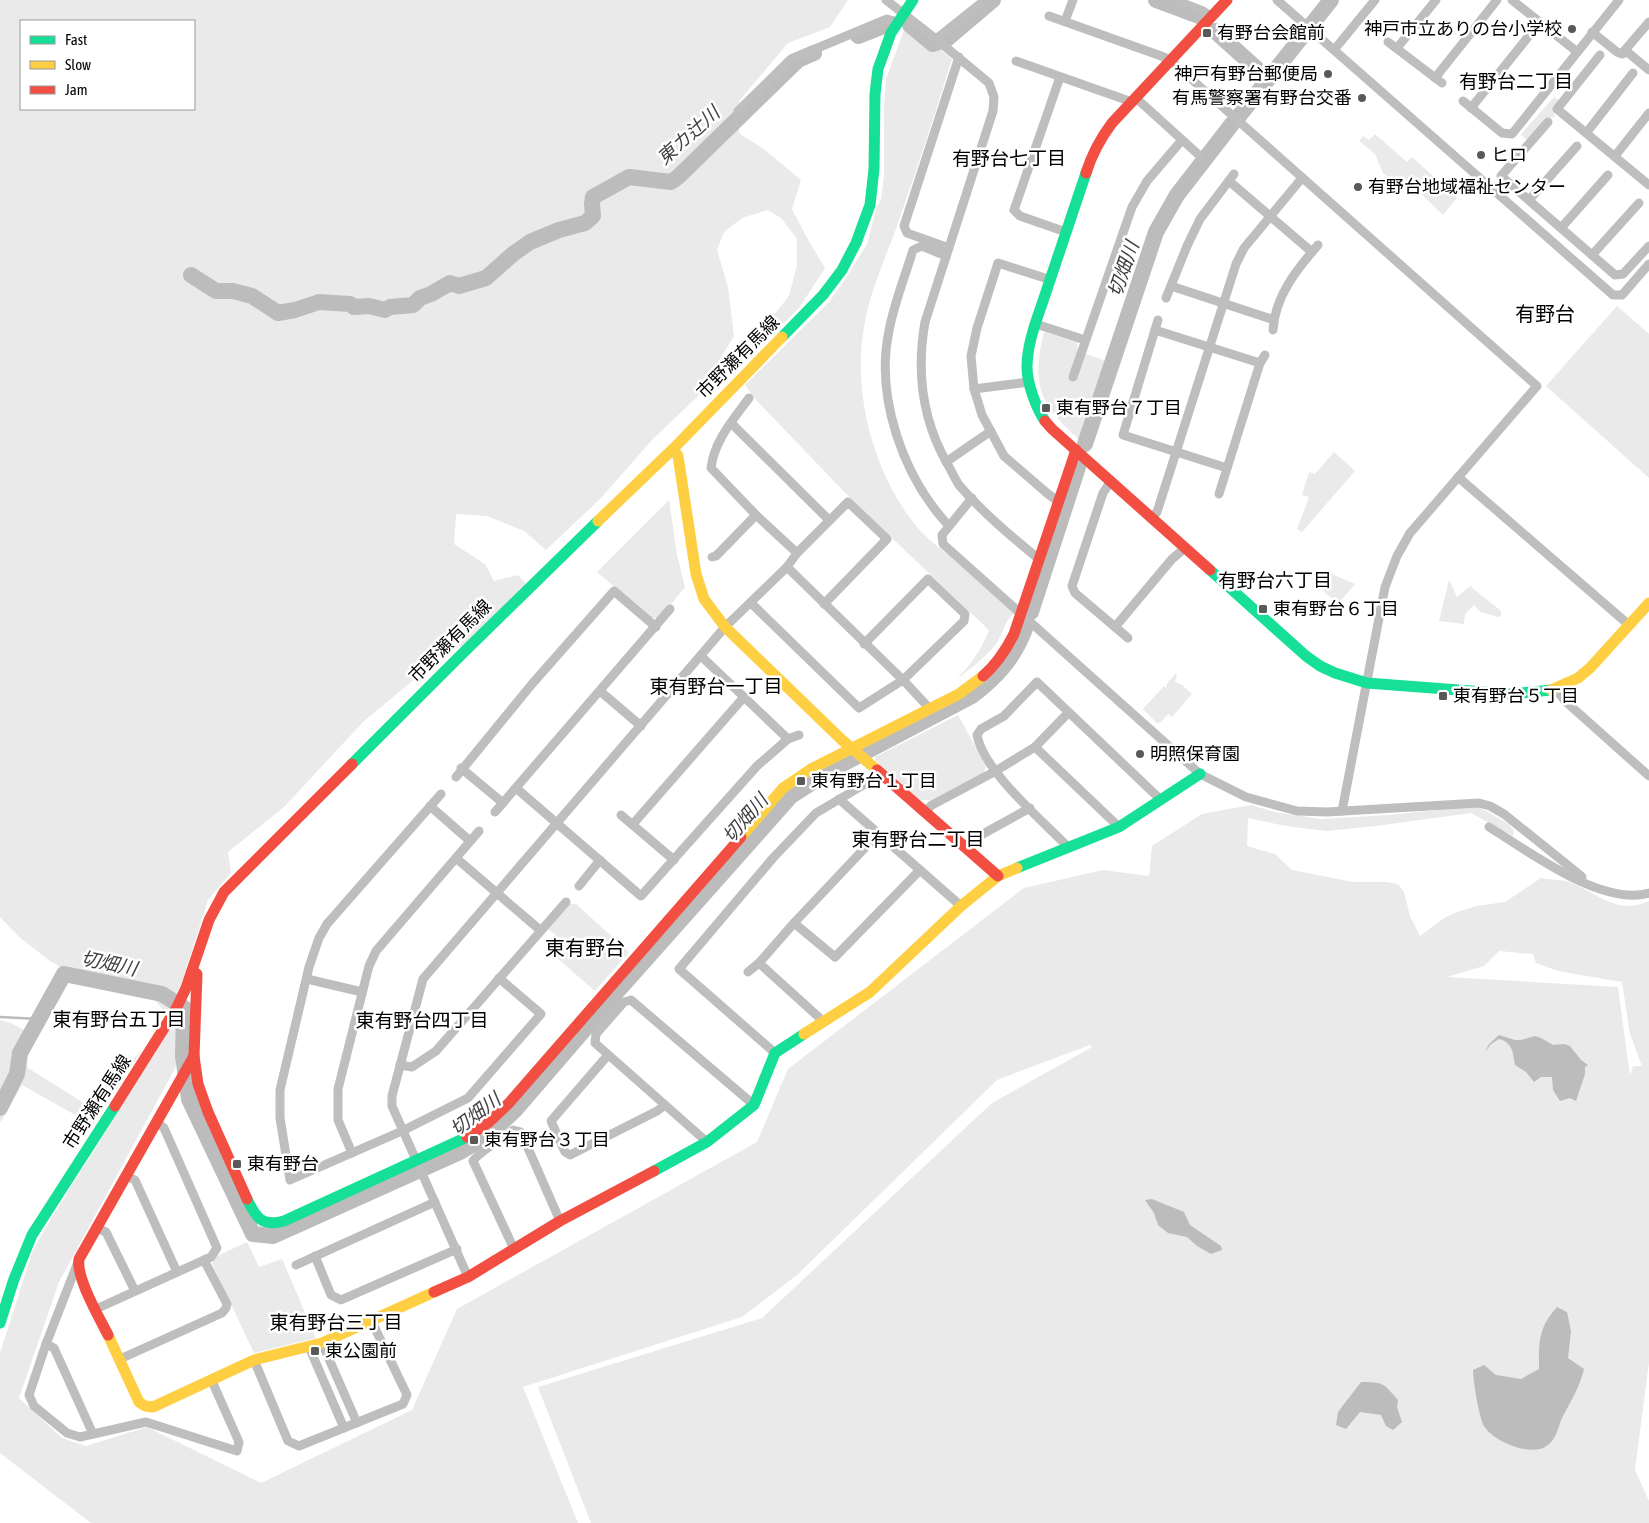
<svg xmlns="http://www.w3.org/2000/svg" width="1649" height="1523" viewBox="0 0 1649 1523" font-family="'Asap Condensed','Noto Sans JP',sans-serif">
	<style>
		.green { fill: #eaeaea; fill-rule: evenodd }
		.water { fill: #bcbcbc }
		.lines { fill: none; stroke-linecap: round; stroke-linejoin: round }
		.stream { stroke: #bcbcbc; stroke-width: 2.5 }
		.river { stroke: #bcbcbc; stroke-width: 16 }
		.street { stroke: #bebebe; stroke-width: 9 }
		.fast { stroke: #16e098; stroke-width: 11 }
		.slow { stroke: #ffcf43; stroke-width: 11 }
		.jam { stroke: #f24e42; stroke-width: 11 }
		.poi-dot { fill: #595959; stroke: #fff; stroke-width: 2 }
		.labels { text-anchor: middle; stroke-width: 5; stroke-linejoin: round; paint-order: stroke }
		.poi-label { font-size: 18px; fill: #000; stroke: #fff; text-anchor: start }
		.street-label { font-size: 18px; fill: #000; stroke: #fff }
		.neighbourhood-label { font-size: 19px; fill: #000; stroke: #fff }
		.water-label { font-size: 19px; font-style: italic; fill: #404040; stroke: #fff }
		.quarter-label { font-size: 20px; fill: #000; stroke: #fff }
	</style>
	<rect width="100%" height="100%" fill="#fff"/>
	<g class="green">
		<path d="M0 0H848L830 27 788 43 740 100 735 115 740 134 765 150 801 180 792 209 806 236 825 268 799 308 748 360 745 351 789 296 797 265V239L781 218 768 210 742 218 724 232 717 250 728 287 734 336 698 396 652 440 600 499 546 550 524 531 487 516 456 514 454 544 485 564 494 581 518 575 527 585 463 645 433 660 410 683 364 721 284 807 228 852 231 873 208 900 179 991 167 1015 154 999 84 981 50 961 18 936 0 917ZM21 21H194V109H21Z"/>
		<path d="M909 24 952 59 951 62C935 114 918 166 900 217 889 251 873 283 866 317 850 386 872 474 918 528 927 539 940 548 952 558 973 576 994 595 1015 613 1004 620 1003 634 996 644 985 658 971 668 957 679 971 664 982 649 989 630L855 503 756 400 745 385 829 302 844 281 867 244 877 206 881 200 884 175V104L886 79 904 30Z"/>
		<polygon points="1554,97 1560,101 1554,109 1555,117 1547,118 1528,141 1521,135 1522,133"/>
		<polygon points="1375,134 1407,162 1412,157 1457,198 1443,215 1411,184 1406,188 1398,182 1394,182 1383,173 1375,154 1359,141 1363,136 1369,140"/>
		<polygon points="1617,306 1649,334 1649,478 1546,386"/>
		<path d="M1044 332 1077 342 1078 351 1109 362 1083 443C1041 406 1030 387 1044 332Z"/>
		<polygon points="1334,452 1355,471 1302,532 1297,529 1309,497 1302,495 1309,472 1315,474"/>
		<polygon points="669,500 677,555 685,587 660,618 651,618 597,572"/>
		<polygon points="1329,570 1334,575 1355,584 1338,604 1316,584"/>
		<polygon points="1449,580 1457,597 1470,586 1501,611 1501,616 1498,617 1481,612 1474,605 1465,614 1464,624 1439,621"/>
		<polygon points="1176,673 1177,674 1175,682 1182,685 1192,694 1172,717 1168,714 1161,722 1157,723 1143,709 1164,686 1166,688 1167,686 1166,685"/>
		<polygon points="958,715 986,766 984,773 931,800 920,800 875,760 875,757"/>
		<path d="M1251 805 1275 812 1320 819 1389 815 1477 806 1509 824 1514 831 1513 836 1471 813 1376 826 1326 831 1286 826 1248 818 1247 846 1275 854 1292 870 1353 882H1386L1398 884 1404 892 1410 916 1420 936 1444 918 1457 912 1477 906 1505 902 1541 878C1551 880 1563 879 1572 883 1600 895 1617 915 1649 901V1362L1635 1470 1649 1501V1523H591L538 1387 762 1318 992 1103 1092 1047 1090 1045 997 1080 797 1275 742 1317 523 1387 578 1523H91L0 1453V1353L33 1250 49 1222 181 1011 179 1061 59 1282 19 1398 62 1438 86 1446 147 1427 261 1483 412 1410 457 1309 757 1142 788 1069 1024 888 1103 870 1149 876 1152 846 1202 814ZM1499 951 1533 954 1536 963 1558 971 1622 982 1630 1034 1642 1066H1633L1630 1076 1618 987 1447 977 1484 966Z"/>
		<polygon points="567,904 576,904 629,952 595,991 549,951 559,938 547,928"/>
		<polygon points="0,1020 11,1023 28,1032 19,1049 28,1068 87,1105 142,1050 93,1125 22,1085 0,1123"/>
		<polygon points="247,1242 259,1267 282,1259 316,1338 254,1353 212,1264 215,1257"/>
	</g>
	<g class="water">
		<path d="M1499 1035 1515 1040H1521L1535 1036 1541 1038 1553 1045 1564 1044 1570 1046 1581 1060 1588 1065 1585 1067V1074L1576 1101 1570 1098 1560 1101 1553 1090 1552 1077H1541L1534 1082 1526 1072 1515 1065C1513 1053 1513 1043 1499 1039L1491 1044 1485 1052 1489 1044Z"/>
		<polygon points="1152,1199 1184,1212 1190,1225 1221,1246 1222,1250 1211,1254 1197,1246 1187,1237 1168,1233 1158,1225 1154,1213 1145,1200"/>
		<path d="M1557 1307 1567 1312 1571 1331 1568 1358 1584 1369C1580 1387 1570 1402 1562 1418 1558 1427 1557 1438 1548 1445 1532 1458 1494 1442 1484 1426 1479 1417 1473 1381 1473 1370L1484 1365 1496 1375 1521 1379 1539 1369C1539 1342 1538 1328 1557 1307Z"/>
		<path d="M1361 1382C1384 1382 1383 1383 1398 1400L1397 1407 1402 1422 1393 1430 1386 1426 1381 1415 1360 1412 1346 1429 1336 1425 1338 1412Z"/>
	</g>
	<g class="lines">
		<polyline class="stream" points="0,1017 39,1019"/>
		<g class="river">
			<polyline points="1156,0 1199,16"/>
			<polyline points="910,25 933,44 947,39 993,0"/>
			<polyline points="1215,31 1268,79"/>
			<polyline points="858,36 884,26"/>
			<polyline points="1239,116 1331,0"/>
			<polyline points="191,275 216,291 233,291 252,296 278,313 295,310 319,302 350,304 354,307 369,306 385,310 390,307 413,305 420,298 431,294 450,283 459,286 486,278 513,254 530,242 559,230 585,223 593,216 592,204 593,197 629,177 671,182 678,177 798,60 814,53"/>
			<polyline points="1085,444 1156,232 1177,195 1232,124"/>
			<polyline points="1031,612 1078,467"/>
			<path d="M0 1108 17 1074 20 1053 64 974 162 994 184 1008 183 1056 189 1099 253 1234 273 1236 460 1152C482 1140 499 1126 516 1109L615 994 791 796 833 769 972 696C997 677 1014 658 1025 629"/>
		</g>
		<g class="street">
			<polyline points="886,0 936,39 985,0"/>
			<polyline points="1175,0 1203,11 1212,17"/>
			<polyline points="1277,0 1613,295 1622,295 1649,264"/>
			<polyline points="1512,0 1576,51"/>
			<polyline points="1049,16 1164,57 1171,61 1537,386 1410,533 1397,556 1385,587 1342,811"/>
			<polyline points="1065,21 1073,0"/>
			<polyline points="1649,22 1625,50 1649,70"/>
			<polyline points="1592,32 1617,52 1622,54 1627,52"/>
			<path d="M936 39 989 83 994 97 993 111 925 322C916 373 922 420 948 465 952 472 955 479 959 485 983 513 1012 537 1040 560"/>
			<polyline points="1388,42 1442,83"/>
			<polyline points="1397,48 1436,0"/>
			<polyline points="1334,50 1375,0"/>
			<polyline points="1600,55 1557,109 1649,185"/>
			<polyline points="1016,61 1132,102"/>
			<polyline points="1060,77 1014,210 1020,216 1066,232"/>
			<polyline points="1435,78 1497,0"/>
			<polyline points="1136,98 1200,156"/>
			<polyline points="1463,101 1502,133 1512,134 1619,0"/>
			<polyline points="1471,108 1540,22"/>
			<polyline points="738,111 791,59 887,19 898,22"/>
			<polyline points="1548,122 1501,176 1615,275 1623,274 1649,246"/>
			<polyline points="1587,132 1633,73"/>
			<polyline points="1615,156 1649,113"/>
			<polyline points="1229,181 1312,252"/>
			<polyline points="1529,200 1577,146"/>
			<polyline points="1561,228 1608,175"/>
			<polyline points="949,248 907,233 904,226 959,57"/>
			<polyline points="1592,255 1639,203"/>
			<path d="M946 256 922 246 913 250C905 277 894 303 889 331 875 397 903 476 948 525"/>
			<polyline points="1051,280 998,263 977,328 971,356 974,389 982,415 1004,456 1048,494 1059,502"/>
			<polyline points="1171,286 1274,320"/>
			<polyline points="1166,298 1187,246 1200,219 1234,174"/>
			<polyline points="1158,320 1123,435 1227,468"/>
			<polyline points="1036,324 1085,340"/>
			<polyline points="1155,330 1260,363"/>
			<path d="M1273 330C1275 296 1297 269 1318 245"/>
			<polyline points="1073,377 1132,207 1147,181 1182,140"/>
			<polyline points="974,389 1029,382"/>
			<path d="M749 398C733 420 714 441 711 468L756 515 797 553"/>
			<polyline points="731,423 829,520"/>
			<polyline points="946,462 991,431"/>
			<polyline points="1458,477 1629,625"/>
			<polyline points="1111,481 1103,493 1072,586 1075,593 1128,638"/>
			<polyline points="1219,494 1260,363 1265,355"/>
			<polyline points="972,498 942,535 943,544 1200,774 1246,797 1297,811 1327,812 1479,803 1490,806 1504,814 1575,871 1582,877 1581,881"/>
			<polyline points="1152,518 1157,512 1236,264 1244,248 1302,178"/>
			<polyline points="712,557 716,556 756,515"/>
			<polyline points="787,567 905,682 930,709"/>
			<polyline points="751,603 859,708 903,680 964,621 965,614 928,579 864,644"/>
			<polyline points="1115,627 1172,559 1185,548"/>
			<polyline points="701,656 788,739"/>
			<polyline points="1556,689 1565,701 1649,776"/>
			<polyline points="600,691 641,726"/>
			<polyline points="1035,747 1119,827"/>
			<polyline points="461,768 503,803"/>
			<polyline points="456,777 532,684 614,591 656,627"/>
			<polyline points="516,788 641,896 757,766 788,739 799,735"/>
			<polyline points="441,794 327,924 319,938 309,967 280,1090 280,1118 290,1180 402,1131 468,1098 541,1014 499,978"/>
			<polyline points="839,799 961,906"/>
			<polyline points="430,806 470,841"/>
			<polyline points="495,812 670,609"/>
			<polyline points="924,812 932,805 994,772 1035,747 1068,713"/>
			<polyline points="621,815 674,860"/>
			<polyline points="633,824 744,697"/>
			<path d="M1489 827C1528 851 1602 907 1649 893"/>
			<polyline points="878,834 794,923 835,957 920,870"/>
			<polyline points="964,847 972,840 1030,808"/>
			<path d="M1069 848C1042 820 984 772 977 735L981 729 1004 716 1037 682 1161 800"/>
			<polyline points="456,858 540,930"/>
			<polyline points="579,886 600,860"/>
			<polyline points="794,923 759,963 823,1021"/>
			<polyline points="748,972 759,963"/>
			<polyline points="307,979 362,992"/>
			<polyline points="775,1053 679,969 773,858 816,813 882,774"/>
			<polyline points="608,1055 551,1121 565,1152 570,1155 657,1111 665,1105"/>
			<polyline points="400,1065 412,1067 436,1051 566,902"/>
			<polyline points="157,1122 164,1128 217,1248 211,1257 204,1260"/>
			<polyline points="707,1142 595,1043 596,1034 624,1002 631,1000 754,1105"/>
			<polyline points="352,1153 338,1120 338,1089 369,966 376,951 479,831"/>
			<polyline points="126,1176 135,1180 177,1272"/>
			<polyline points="96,1228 106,1232 135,1291"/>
			<path d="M514 1249 473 1161C478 1153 504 1137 513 1130L521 1132 560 1221"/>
			<polyline points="315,1256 331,1295 341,1300 457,1249"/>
			<polyline points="78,1262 46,1344 29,1395 34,1406 67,1433 80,1437 146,1422 237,1451 239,1442 211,1379"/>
			<polyline points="296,1265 435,1202"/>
			<polyline points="468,1277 392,1106 392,1096 423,979 725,627 787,567 797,553 848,502 887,539 824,604"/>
			<polyline points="96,1309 204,1260 227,1304 226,1308 222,1313 120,1359"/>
			<polyline points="322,1343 357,1423"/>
			<polyline points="46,1344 54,1348 93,1434"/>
			<polyline points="309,1347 344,1428"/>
			<polyline points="254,1360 288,1441 299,1446 403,1404 407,1395 372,1322"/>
		</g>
		<g class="fast">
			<polyline points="782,337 823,295 842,270 856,243 870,205 874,169 875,94 878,69 891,33 913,0"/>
			<path d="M1045 421C1036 408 1027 383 1027 367 1027 341 1039 314 1047 289 1060 251 1073 212 1086 173"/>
			<polyline points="1210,570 1306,656 1320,666 1335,673 1367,683 1511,694 1551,690"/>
			<polyline points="352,764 466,650 598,521"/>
			<polyline points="1017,868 1119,827 1200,774"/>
			<polyline points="654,1171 707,1142 754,1105 775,1053 804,1034"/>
			<path d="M247 1199C256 1218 262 1227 284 1221L467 1137"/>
			<polyline points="0,1323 14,1279 32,1235 115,1106"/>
		</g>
		<g class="slow">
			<polyline points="673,449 678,456 696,574 704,599 725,627 842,740 877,770"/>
			<polyline points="598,521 673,449 782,337"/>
			<polyline points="1551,690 1578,678 1590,668 1649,603"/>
			<polyline points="741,837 783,788 811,769 959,694 983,676"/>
			<polyline points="804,1034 870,992 961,906 998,876 1017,868"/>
			<polyline points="108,1335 139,1402 145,1406 153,1407 254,1360 322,1343 434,1292"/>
		</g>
		<g class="jam">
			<path d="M1086 173C1092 154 1100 139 1112 123L1227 0"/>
			<polyline points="1045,421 1052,429 1210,570"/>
			<path d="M983 676C997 664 1006 650 1014 634L1076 450"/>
			<polyline points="877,770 998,876"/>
			<polyline points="192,971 197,974 194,1056 198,1084 208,1112 247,1199"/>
			<polyline points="115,1106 176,1009 186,988 209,920 224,892 352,764"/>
			<polyline points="467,1137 489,1122 509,1103 741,837"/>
			<polyline points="434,1292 468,1277 560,1221 654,1171"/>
			<path d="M108 1335C99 1317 76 1278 79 1259L194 1056"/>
		</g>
	</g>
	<g class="poi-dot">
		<circle cx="1572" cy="29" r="5"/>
		<rect x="1202" y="28" width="10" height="10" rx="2.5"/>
		<circle cx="1328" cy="74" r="5"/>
		<circle cx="1362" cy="98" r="5"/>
		<circle cx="1481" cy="155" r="5"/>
		<circle cx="1358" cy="187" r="5"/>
		<rect x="1041" y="403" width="10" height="10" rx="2.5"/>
		<rect x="1258" y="604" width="10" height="10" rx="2.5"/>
		<rect x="1438" y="691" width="10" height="10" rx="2.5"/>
		<circle cx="1140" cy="754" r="5"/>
		<rect x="796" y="776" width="10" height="10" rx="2.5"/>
		<rect x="469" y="1135" width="10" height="10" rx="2.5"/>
		<rect x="232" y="1159" width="10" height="10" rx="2.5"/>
		<rect x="310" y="1346" width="10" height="10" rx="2.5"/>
	</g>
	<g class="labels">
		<g class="poi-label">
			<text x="1562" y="35" text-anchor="end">神戸市立ありの台小学校</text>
			<text x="1217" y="39">有野台会館前</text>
			<text x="1318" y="80" text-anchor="end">神戸有野台郵便局</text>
			<text x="1352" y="104" text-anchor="end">有馬警察署有野台交番</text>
			<text x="1491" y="161">ヒロ</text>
			<text x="1368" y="193">有野台地域福祉センター</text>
			<text x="1056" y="414">東有野台７丁目</text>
			<text x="1273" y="615">東有野台６丁目</text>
			<text x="1453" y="702">東有野台５丁目</text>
			<text x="1150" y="760">明照保育園</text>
			<text x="811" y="787">東有野台１丁目</text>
			<text x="484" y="1146">東有野台３丁目</text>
			<text x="247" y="1170">東有野台</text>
			<text x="325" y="1357">東公園前</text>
		</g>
		<g class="street-label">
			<text transform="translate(738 357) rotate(-45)" y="6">市野瀬有馬線</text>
			<text transform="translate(450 641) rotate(-45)" y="6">市野瀬有馬線</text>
			<text transform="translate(97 1102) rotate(-57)" y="6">市野瀬有馬線</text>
		</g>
		<g class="neighbourhood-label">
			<text x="1516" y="88">有野台二丁目</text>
			<text x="1009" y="165">有野台七丁目</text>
			<text x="1275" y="587">有野台六丁目</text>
			<text x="716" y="693">東有野台一丁目</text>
			<text x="918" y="846">東有野台二丁目</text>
			<text x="119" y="1026">東有野台五丁目</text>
			<text x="422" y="1027">東有野台四丁目</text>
			<text x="336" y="1329">東有野台三丁目</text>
		</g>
		<g class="water-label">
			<text transform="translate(688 135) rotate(-42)" y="7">東カ辻川</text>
			<text transform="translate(1123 269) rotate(-71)" y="7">切畑川</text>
			<text transform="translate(745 818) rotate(-49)" y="7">切畑川</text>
			<text transform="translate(109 963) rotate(12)" y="7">切畑川</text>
			<text transform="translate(475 1114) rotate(-37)" y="7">切畑川</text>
		</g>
		<g class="quarter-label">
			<text x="1545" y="321">有野台</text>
			<text x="585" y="955">東有野台</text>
		</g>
	</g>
	<rect x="20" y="20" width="175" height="90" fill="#ffffff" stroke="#999999"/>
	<rect x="30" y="36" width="25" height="8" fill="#16e098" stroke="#999999"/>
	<text x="65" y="45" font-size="15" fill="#000000">Fast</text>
	<rect x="30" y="61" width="25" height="8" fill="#ffcf43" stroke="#999999"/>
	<text x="65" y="70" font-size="15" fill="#000000">Slow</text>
	<rect x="30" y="86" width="25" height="8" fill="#f24e42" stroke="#999999"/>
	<text x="65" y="95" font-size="15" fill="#000000">Jam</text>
</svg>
